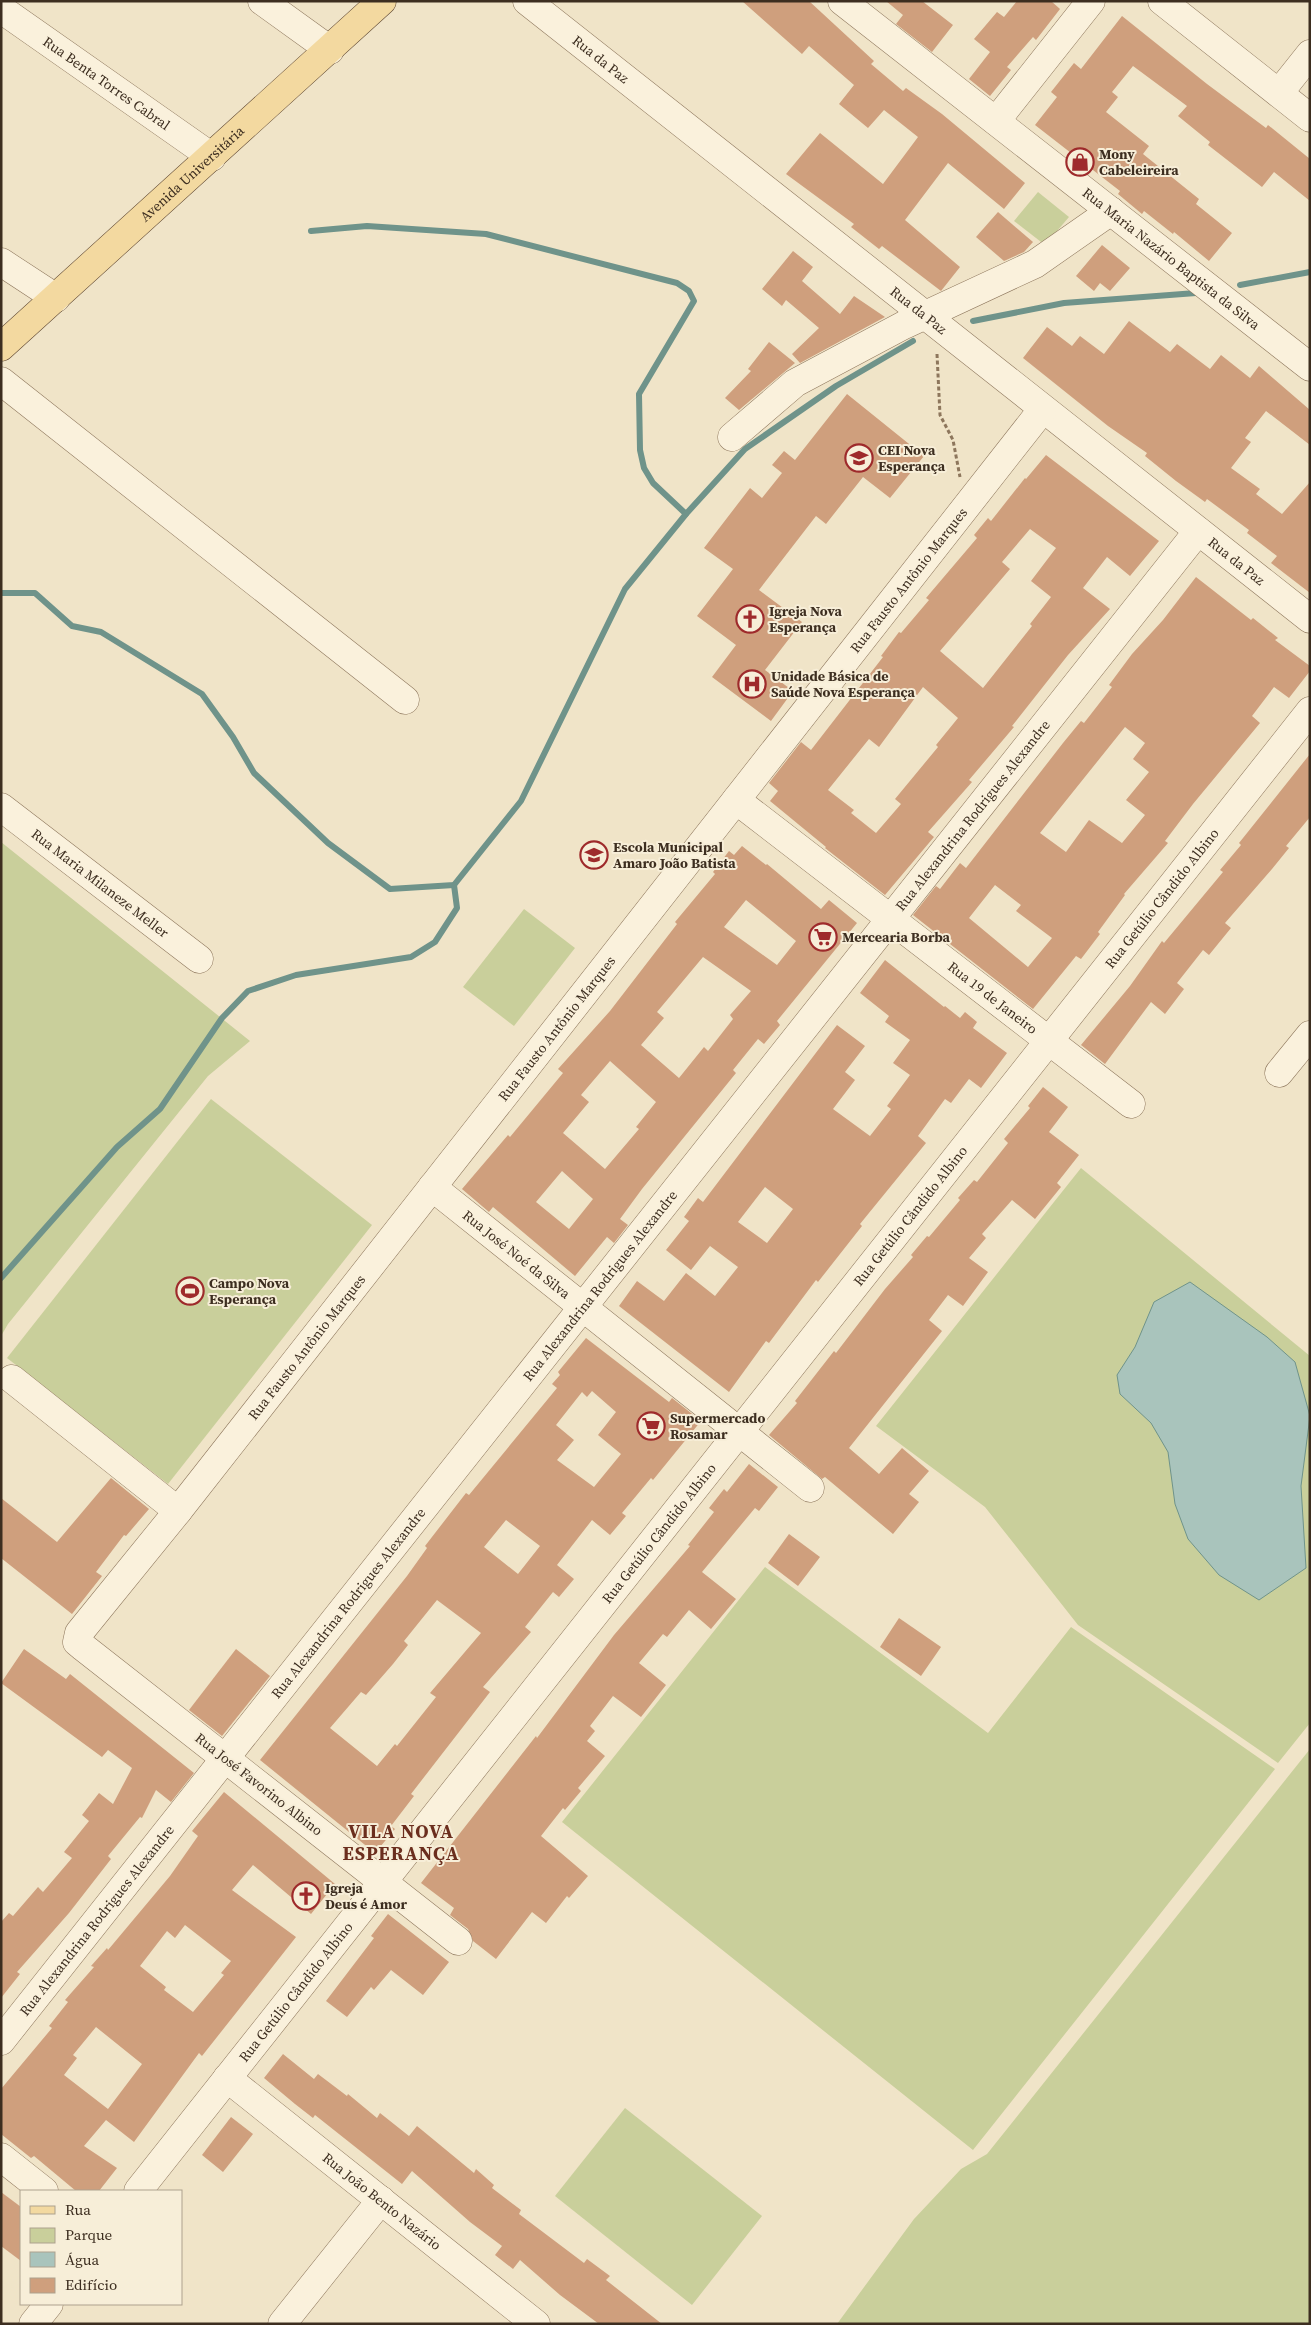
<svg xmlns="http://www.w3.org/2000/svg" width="1311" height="2325" viewBox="0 0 1311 2325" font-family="'Source Serif 4',serif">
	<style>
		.green { fill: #c9cf9b }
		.water { fill: #a9c4bc; stroke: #6f938a }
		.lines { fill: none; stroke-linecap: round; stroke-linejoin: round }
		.stream { stroke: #6f938a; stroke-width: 6 }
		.building { fill: #cf9f7d; fill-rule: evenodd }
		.minor-casing { stroke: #8d765c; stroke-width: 29 }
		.major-casing { stroke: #5b4430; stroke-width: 29 }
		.path { stroke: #8d765c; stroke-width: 3; stroke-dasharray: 4 2.5; stroke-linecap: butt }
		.minor { stroke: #faf1dc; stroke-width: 28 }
		.major { stroke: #f3d9a0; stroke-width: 28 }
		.labels { text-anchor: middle; stroke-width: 4; stroke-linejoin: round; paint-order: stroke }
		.street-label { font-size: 14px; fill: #3d2e20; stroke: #f7eed8 }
		.poi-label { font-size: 14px; font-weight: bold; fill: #3d2e20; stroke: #f7eed8; text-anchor: start }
		.district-label { font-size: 19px; font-weight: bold; letter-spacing: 1px; fill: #6b2e1e; stroke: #f7eed8 }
	</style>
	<rect width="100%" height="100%" fill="#f0e4c8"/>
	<g class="green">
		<polygon points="1038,192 1069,217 1045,245 1014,221"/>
		<polygon points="1,842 250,1041 208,1076 8,1324 1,1336"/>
		<polygon points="524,909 575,948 514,1026 463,987"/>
		<polygon points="211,1099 372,1225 168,1484 7,1358"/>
		<polygon points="1081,1168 1310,1356 1310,1723 1278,1763 1078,1625 985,1507 876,1426"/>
		<polygon points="765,1567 988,1733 1071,1627 1275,1769 973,2150 562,1822"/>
		<polygon points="1310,1749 1310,2324 837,2324 914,2219 961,2169 987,2154"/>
		<polygon points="625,2108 762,2216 692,2305 555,2196"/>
	</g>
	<polygon class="water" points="1190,1282 1267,1337 1295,1362 1310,1416 1301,1486 1306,1568 1259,1600 1219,1575 1188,1539 1175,1504 1168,1452 1151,1423 1120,1394 1117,1375 1135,1347 1154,1302"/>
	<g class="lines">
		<g class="stream">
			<polyline points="311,231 367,226 486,234 677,283 689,291 694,301 639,394 640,450 644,468 653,483 686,514"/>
			<polyline points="1240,285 1310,272"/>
			<polyline points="973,321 1064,303 1196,293"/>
			<polyline points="1,593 35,593 72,626 101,632 202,694 233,737 254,773 328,843 390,889 454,885 521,801 625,589 686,514 745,449 836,386 913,341"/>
			<polyline points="1,1278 117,1147 160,1109 222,1018 248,991 296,975 411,957 435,942 457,908 454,885"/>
		</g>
	</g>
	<g class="building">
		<polygon points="742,1 809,1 874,61 871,64 903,91 906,88 942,114 1025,183 1004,209 948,163 905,220 960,267 941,291 882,246 879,249 851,227 854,224 786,174 820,133 883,184 918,137 884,110 868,128 839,104 854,85 809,46 802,54"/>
		<polygon points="886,1 922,1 953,25 932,52 896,24 903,15"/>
		<polygon points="1017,1 1051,1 1060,9 1036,40 1033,37 1007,67 1011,70 990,96 969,79 990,52 974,39 997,12 1004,17"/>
		<polygon points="1122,16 1207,84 1266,128 1268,125 1310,159 1310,201 1274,172 1262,187 1208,145 1210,142 1178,116 1187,106 1133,66 1112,92 1118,97 1106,112 1149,146 1143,154 1199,199 1196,204 1232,233 1209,261 1174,232 1173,234 1144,211 1142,214 1118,194 1120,191 1035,125 1057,97 1051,92 1074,63 1081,69"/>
		<polygon points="998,212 1033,242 1024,252 1004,261 976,237"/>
		<polygon points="1102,245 1130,268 1110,291 1100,283 1094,291 1076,276"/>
		<polygon points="793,251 813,267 802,281 840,314 854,296 885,317 800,363 792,354 819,328 786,300 782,306 762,289"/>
		<polygon points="1129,321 1170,352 1177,344 1210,369 1221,355 1250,378 1259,366 1310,410 1310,445 1266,411 1245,438 1251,442 1231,468 1260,489 1256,494 1282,514 1310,482 1310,593 1271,563 1277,556 1247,533 1249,530 1207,499 1205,502 1176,481 1145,456 1147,453 1108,426 1023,358 1047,327 1072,346 1080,336 1104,354"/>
		<polygon points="769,342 795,363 739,410 725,398 751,371 748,369"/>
		<polygon points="847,394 924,456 890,498 863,477 826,524 816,516 759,590 802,622 765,670 793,691 771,721 712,677 736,645 697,616 733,569 704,548 750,488 762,498 782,473 772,465 784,451 795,460"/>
		<path d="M1046 455 1159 541 1130 576 1107 557 1083 588 1110 609 1068 655 1012 726 1014 727 969 780 972 782 928 832 934 837 885 895 825 848 826 847 770 801 778 791 769 783 801 742 811 750 883 657 881 656 899 632 901 633 929 600 926 598 977 538 974 535 988 518 991 521 1025 478 1026 479ZM1030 529 1056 548 1031 581 1051 597 1030 624 1032 626 983 688 940 651 1010 569 1002 562ZM923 687 958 718 936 745 938 747 895 799 901 804 876 833 851 813 854 810 828 790 869 739 879 747Z"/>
		<path d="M1196 577 1251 620 1253 618 1278 638 1275 640 1310 666V671L1289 698 1274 687 1252 716 1260 723 1193 804 1165 841 1168 843 1124 894 1125 895 1098 932 1100 934 1081 959 1076 956 1033 1009 913 915 936 886 940 889 960 863 966 868 1063 743 1081 721 1084 723 1112 687 1109 685 1132 654 1163 620ZM1125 727 1145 743 1133 759 1149 772 1126 800 1145 815 1122 843 1089 820 1066 852 1040 833ZM995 885 1021 905 1016 911 1052 938 1028 967 969 918Z"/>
		<polygon points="1310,754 1310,817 1286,846 1289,848 1272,869 1225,923 1231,928 1209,955 1203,950 1177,983 1184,989 1165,1014 1151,1002 1105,1064 1081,1045 1130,986 1162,941 1164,943 1223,872 1220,870 1241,845 1239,843"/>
		<path d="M742 846 766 865 767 864 821 909 829 900 857 923 777 1021 780 1025 764 1044 758 1039 733 1070 736 1073 642 1189 620 1219 628 1225 614 1243 607 1237 575 1276 493 1207 489 1212 462 1189 508 1135 510 1137 563 1073 558 1069 610 1011 677 924 675 922 715 874 713 872 729 851 734 855ZM746 900 796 941 777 965 724 927ZM703 957 751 991 730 1015 733 1019 708 1051 704 1047 679 1078 641 1045 664 1018 657 1012ZM610 1061 656 1102 636 1127 639 1129 605 1169 563 1133 589 1102 581 1095ZM562 1171 593 1199 569 1229 536 1202Z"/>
		<path d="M885 960 944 1007 945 1006 960 1018 965 1012 977 1022 973 1028 1007 1053 981 1088 969 1079 951 1103 945 1099 918 1136 926 1143 860 1224 862 1226 818 1282 816 1280 769 1343 766 1341 729 1392 619 1306 637 1281 664 1301 686 1273 715 1296 738 1267 710 1246 691 1270 666 1250 689 1221 684 1217 698 1198 703 1202 837 1025 865 1046 845 1072 855 1080 833 1109 870 1136 891 1109 887 1106 910 1075 893 1063 910 1040 885 1022 889 1016 860 993ZM765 1187 793 1209 767 1243 738 1222Z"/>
		<polygon points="1043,1087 1068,1107 1049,1132 1079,1155 1057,1183 1061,1187 1035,1219 1012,1200 982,1234 986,1238 969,1258 988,1272 963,1306 948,1295 929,1320 942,1331 849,1448 879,1474 902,1448 929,1471 909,1494 919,1502 893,1534 825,1477 822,1479 769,1435 797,1403 795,1401 834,1351 836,1353 885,1289 913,1257 911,1255 927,1236 929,1237 960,1200 958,1198 974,1180 977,1182 1008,1143 1004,1139 1030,1108 1028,1106"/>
		<path d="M586 1338 669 1402 672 1398 701 1421 653 1480 651 1478 622 1513 626 1516 610 1535 592 1520 557 1565 574 1579 559 1597 553 1592 525 1627 531 1632 483 1687 490 1692 411 1794 414 1796 391 1826 395 1829 375 1853 260 1760 407 1576 427 1548 425 1546 466 1493 469 1495 557 1388 552 1384 560 1375 558 1372ZM592 1391 616 1412 598 1435 621 1454 594 1487 557 1460 574 1440 556 1425 582 1392 587 1397ZM506 1520 540 1546 518 1574 484 1547ZM437 1600 481 1633 430 1693 436 1697 397 1746 395 1744 377 1766 330 1728 361 1692 366 1695 393 1664 408 1645 404 1641Z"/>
		<polygon points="749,1464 778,1487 759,1511 755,1508 702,1572 736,1599 711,1629 689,1610 667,1637 663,1634 639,1663 666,1685 641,1717 613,1696 590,1726 595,1731 587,1741 605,1756 578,1788 581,1791 565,1810 563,1808 541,1836 588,1876 569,1898 567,1896 546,1923 532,1912 496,1959 473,1941 468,1929 450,1915 454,1908 421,1883 536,1736 537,1738 614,1635 690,1546 688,1545 714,1512 709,1508 724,1489 727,1492"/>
		<polygon points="111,1478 149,1509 126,1536 124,1535 96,1572 102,1576 72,1614 1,1558 1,1498 57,1542"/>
		<polygon points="789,1534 820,1557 798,1586 768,1563"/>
		<polygon points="899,1618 941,1647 921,1676 880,1647"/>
		<polygon points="24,1649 66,1679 70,1674 194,1773 171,1802 156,1790 142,1818 140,1817 108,1856 111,1859 69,1913 17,1972 20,1974 1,1998 1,1922 9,1913 13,1916 38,1887 43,1892 72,1858 64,1852 89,1821 82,1815 99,1793 113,1804 132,1768 108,1750 102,1757 1,1683"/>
		<polygon points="236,1649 270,1676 222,1736 189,1710"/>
		<path d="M224 1792 335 1884 311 1914 253 1865 232 1890 296 1937 202 2056 199 2053 134 2142 106 2120 84 2146 117 2168 99 2191H76L34 2156 31 2158 1 2134V2089L52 2028 49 2026 68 2002 65 2000 94 1967 91 1966 107 1948 108 1950 170 1876 198 1836 192 1831ZM185 1925 231 1961 221 1973 224 1975 193 2012 164 1990 166 1987 140 1966 167 1931 175 1938ZM96 2027 142 2064 108 2109 64 2075 77 2058 73 2055Z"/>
		<polygon points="388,1914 449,1962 423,1995 391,1970 374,1990 371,1987 347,2017 326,2001 374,1938 371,1936"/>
		<polygon points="283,2054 314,2079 318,2074 347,2096 348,2094 377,2118 380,2113 409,2136 417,2126 474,2173 476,2169 494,2185 492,2188 521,2210 519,2214 584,2263 587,2259 610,2276 606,2280 662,2324 599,2324 560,2295 520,2260 513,2269 495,2255 502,2246 470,2222 412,2171 402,2184 315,2115 313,2118 295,2104 264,2078"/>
		<polygon points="231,2117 253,2134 223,2172 202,2155"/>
		<polygon points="1,2192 21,2207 21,2261 1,2246"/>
	</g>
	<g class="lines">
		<g class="minor-casing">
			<g id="minor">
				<polyline points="262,1 330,50"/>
				<path id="s1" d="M527 1 1310 619"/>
				<path id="s2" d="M842 1 1310 367"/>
				<polyline points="1162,1 1310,118"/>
				<path id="s3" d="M1 9 212 157"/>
				<polyline points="1279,93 1310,54"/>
				<polyline points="996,121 1091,1"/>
				<polyline points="1,262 56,298"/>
				<polyline points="1,381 405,700"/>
				<polyline points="732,437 795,383 904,325 1035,264 1111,211"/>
				<path id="s4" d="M736 800 1131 1104"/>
				<path id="s5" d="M1 807 199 959"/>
				<polyline points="1279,1073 1310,1035"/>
				<path id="s6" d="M432 1187 810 1488"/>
				<polyline points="12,1379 178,1511"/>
				<path id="s7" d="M458 1941 83 1647 77 1642 79 1633 178 1511 1042 410"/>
				<path id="s8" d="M1 2041 1198 531"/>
				<path id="s9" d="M227 2078 536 2324"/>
				<polyline points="1,2157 44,2191"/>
				<path id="s10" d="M138 2191 1310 711"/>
				<polyline points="33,2324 49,2304"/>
				<polyline points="282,2324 381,2200"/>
			</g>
		</g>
		<g class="major-casing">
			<g id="major">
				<path id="s11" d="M1 347 382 1"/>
			</g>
		</g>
		<polyline class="path" points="937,354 940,415 953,440 960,477"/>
		<use href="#minor" class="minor"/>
		<use href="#major" class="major"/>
	</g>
	<defs>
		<g id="shop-ring" transform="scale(1.4375)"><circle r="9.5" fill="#f7eed8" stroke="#9e2a2b" stroke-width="1.5"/><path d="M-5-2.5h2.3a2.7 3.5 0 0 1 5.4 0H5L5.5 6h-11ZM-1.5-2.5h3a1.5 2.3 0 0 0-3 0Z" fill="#9e2a2b"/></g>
		<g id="school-ring" transform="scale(1.4375)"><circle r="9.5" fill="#f7eed8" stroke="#9e2a2b" stroke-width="1.5"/><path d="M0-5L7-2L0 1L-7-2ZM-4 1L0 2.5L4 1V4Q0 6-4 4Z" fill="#9e2a2b"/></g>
		<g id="church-ring" transform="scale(1.4375)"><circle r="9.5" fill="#f7eed8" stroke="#9e2a2b" stroke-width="1.5"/><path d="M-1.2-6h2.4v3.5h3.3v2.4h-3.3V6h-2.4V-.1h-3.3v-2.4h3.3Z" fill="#9e2a2b"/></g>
		<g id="hospital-ring" transform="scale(1.4375)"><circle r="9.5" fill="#f7eed8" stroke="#9e2a2b" stroke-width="1.5"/><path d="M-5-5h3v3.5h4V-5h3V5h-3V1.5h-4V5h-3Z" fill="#9e2a2b"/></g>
		<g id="supermarket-ring" transform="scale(1.4375)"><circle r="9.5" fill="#f7eed8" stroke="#9e2a2b" stroke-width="1.5"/><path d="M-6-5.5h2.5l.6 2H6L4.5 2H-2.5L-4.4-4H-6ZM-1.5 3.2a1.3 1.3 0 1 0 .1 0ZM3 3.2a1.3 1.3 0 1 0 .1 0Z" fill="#9e2a2b"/></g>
		<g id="stadium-ring" transform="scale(1.4375)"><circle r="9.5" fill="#f7eed8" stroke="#9e2a2b" stroke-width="1.5"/><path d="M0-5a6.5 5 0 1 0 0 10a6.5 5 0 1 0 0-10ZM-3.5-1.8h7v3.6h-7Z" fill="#9e2a2b"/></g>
	</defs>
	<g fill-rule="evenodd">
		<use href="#shop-ring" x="1080" y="162"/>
		<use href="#school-ring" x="859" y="458"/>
		<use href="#church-ring" x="750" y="619"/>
		<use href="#hospital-ring" x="752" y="684"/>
		<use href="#school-ring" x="594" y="855"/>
		<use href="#supermarket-ring" x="823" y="937"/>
		<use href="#stadium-ring" x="190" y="1291"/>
		<use href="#supermarket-ring" x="651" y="1426"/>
		<use href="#church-ring" x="306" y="1896"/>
	</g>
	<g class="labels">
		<g class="street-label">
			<text dy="5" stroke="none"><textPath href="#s1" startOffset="94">Rua da Paz</textPath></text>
			<text dy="5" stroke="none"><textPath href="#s3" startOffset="129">Rua Benta Torres Cabral</textPath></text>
			<text dy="5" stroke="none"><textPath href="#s11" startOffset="258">Avenida Universitária</textPath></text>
			<text dy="5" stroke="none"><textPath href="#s2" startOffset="418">Rua Maria Nazário Baptista da Silva</textPath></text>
			<text dy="5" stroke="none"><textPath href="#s1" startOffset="499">Rua da Paz</textPath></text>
			<text dy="5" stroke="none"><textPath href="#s1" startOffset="904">Rua da Paz</textPath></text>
			<text dy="5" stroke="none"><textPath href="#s7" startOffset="1834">Rua Fausto Antônio Marques</textPath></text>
			<text dy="5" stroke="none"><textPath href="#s8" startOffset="1564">Rua Alexandrina Rodrigues Alexandre</textPath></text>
			<text dy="5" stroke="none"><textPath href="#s5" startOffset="125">Rua Maria Milaneze Meller</textPath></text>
			<text dy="5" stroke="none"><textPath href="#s10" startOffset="1649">Rua Getúlio Cândido Albino</textPath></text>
			<text dy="5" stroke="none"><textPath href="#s4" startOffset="324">Rua 19 de Janeiro</textPath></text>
			<text dy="5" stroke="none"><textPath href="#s7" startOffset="1264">Rua Fausto Antônio Marques</textPath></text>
			<text dy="5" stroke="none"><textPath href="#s10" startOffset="1244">Rua Getúlio Cândido Albino</textPath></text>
			<text dy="5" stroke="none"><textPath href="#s6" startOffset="108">Rua José Noé da Silva</textPath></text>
			<text dy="5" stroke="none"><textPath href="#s8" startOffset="964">Rua Alexandrina Rodrigues Alexandre</textPath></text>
			<text dy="5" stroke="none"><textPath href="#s7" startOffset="859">Rua Fausto Antônio Marques</textPath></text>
			<text dy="5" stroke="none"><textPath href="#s10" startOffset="839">Rua Getúlio Cândido Albino</textPath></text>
			<text dy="5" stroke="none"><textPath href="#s8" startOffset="559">Rua Alexandrina Rodrigues Alexandre</textPath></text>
			<text transform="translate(259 1784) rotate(38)" y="5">Rua José Favorino Albino</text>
			<text dy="5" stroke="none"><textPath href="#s8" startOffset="154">Rua Alexandrina Rodrigues Alexandre</textPath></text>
			<text dy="5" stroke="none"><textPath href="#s10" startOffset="254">Rua Getúlio Cândido Albino</textPath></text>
			<text dy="5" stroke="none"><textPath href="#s9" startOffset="198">Rua João Bento Nazário</textPath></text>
		</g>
		<g class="poi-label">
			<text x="1099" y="159">Mony<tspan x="1099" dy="16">Cabeleireira</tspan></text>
			<text x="878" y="455">CEI Nova<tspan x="878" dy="16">Esperança</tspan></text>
			<text x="769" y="616">Igreja Nova<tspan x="769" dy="16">Esperança</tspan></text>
			<text x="771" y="681">Unidade Básica de<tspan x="771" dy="16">Saúde Nova Esperança</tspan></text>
			<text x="613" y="852">Escola Municipal<tspan x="613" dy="16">Amaro João Batista</tspan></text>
			<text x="842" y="942">Mercearia Borba</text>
			<text x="209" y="1288">Campo Nova<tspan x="209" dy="16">Esperança</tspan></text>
			<text x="670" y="1423">Supermercado<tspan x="670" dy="16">Rosamar</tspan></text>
			<text x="325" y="1893">Igreja<tspan x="325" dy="16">Deus é Amor</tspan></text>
		</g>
		<g class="district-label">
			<text x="401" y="1838">VILA NOVA<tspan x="401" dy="22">ESPERANÇA</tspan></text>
		</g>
	</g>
	<rect width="1311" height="2325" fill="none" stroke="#3d2e20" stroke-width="5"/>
	<rect x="20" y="2190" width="162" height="115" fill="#f7eed8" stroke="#ada18e"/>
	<rect x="30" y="2206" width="25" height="8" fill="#f3d9a0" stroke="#ada18e"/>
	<text x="65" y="2215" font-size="15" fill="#3d2e20">Rua</text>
	<rect x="30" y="2228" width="25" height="15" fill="#c9cf9b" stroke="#ada18e"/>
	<text x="65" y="2240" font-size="15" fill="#3d2e20">Parque</text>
	<rect x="30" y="2252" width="25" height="15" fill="#a9c4bc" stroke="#ada18e"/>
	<text x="65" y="2265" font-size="15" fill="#3d2e20">Água</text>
	<rect x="30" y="2278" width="25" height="15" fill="#cf9f7d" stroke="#ada18e"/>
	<text x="65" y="2290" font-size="15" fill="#3d2e20">Edifício</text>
</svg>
